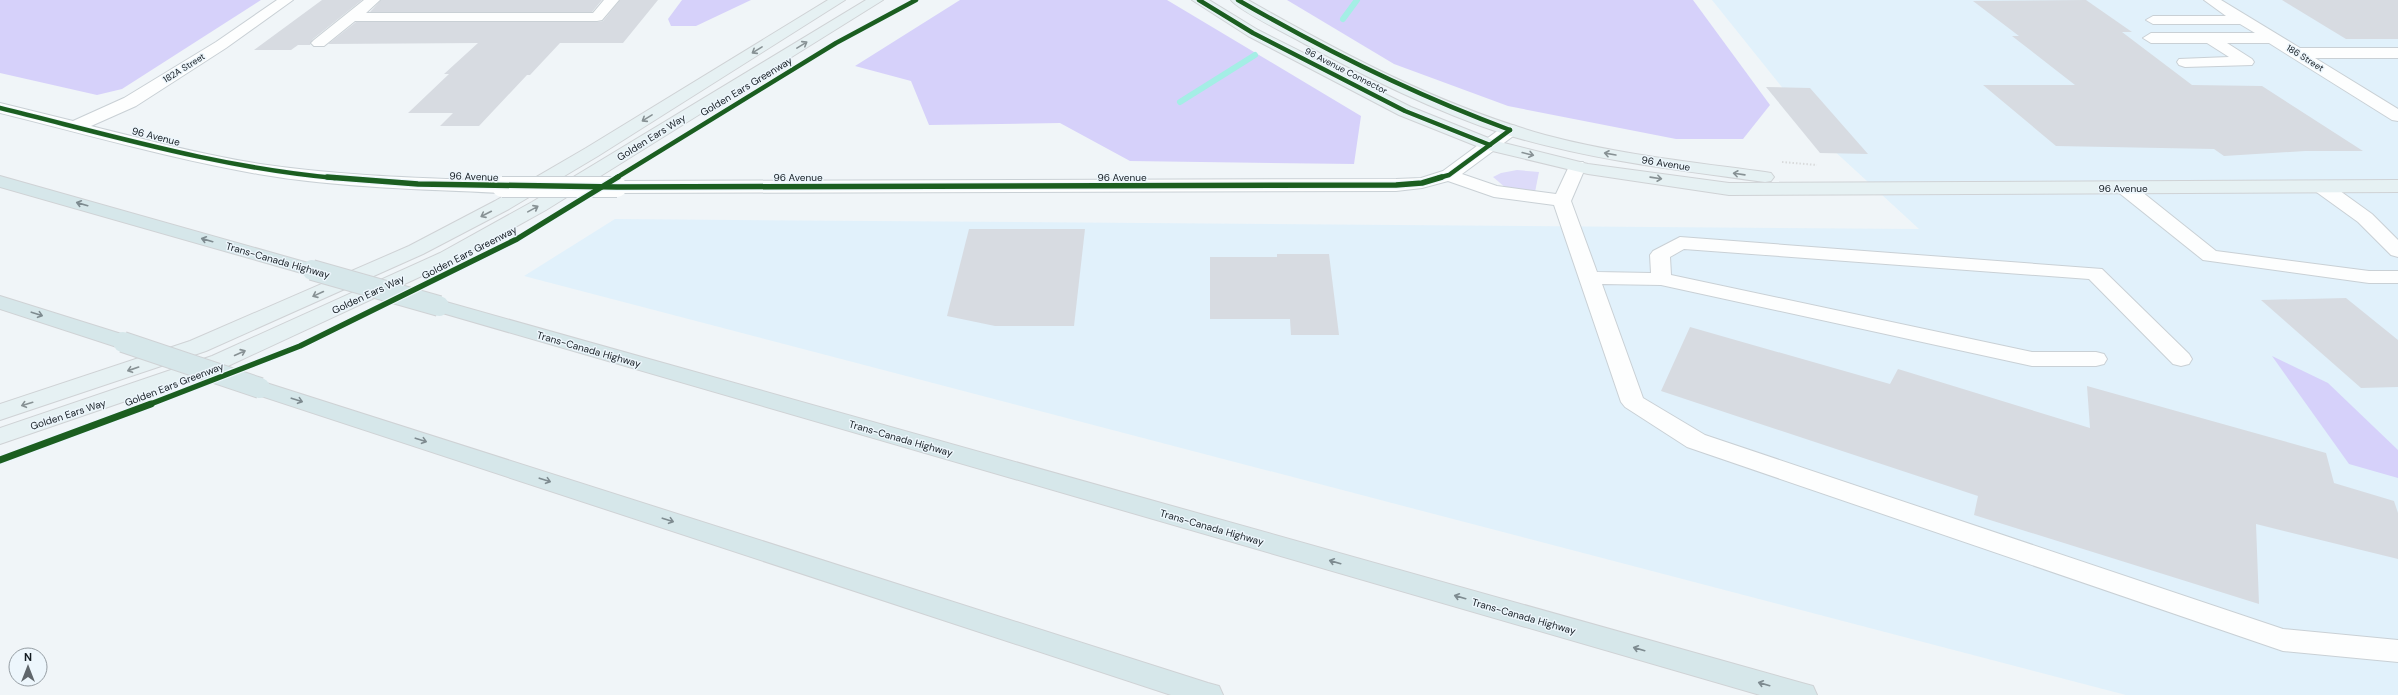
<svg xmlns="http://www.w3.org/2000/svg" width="2398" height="695" viewBox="0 0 2398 695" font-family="'DM Sans',sans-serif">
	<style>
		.built { fill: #e1f1fb }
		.green { fill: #dddbf9 }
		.forest { fill: #d6d1fa }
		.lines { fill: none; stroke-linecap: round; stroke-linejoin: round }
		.stream { stroke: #a4eee5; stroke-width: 6 }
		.building { fill: #d7dbe1 }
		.minor-casing { stroke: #c9d0d5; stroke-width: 2 }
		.major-casing { stroke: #cfd2d5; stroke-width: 2 }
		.highway-casing { stroke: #cfd2d5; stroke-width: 2 }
		.path { stroke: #d8dadb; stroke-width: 2; stroke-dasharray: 1.5 2; stroke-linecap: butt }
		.minor { fill: #fdfefe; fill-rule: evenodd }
		.major { fill: #e6f1f3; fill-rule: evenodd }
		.highway { fill: #d6e7ea; fill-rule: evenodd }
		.minor-bridge-casing { stroke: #c9d0d5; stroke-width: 22; stroke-linecap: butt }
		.highway-bridge-casing { stroke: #cfd2d5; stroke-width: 22; stroke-linecap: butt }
		.minor-bridge { stroke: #fdfefe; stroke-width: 20 }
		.highway-bridge { stroke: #d6e7ea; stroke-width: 20 }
		.cycleway-far2-casing { stroke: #edf6fc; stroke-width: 6 }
		.cycleway-far1-casing { stroke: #edf6fc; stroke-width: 8 }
		.cycleway-casing { stroke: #edf6fc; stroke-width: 10 }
		.cycleway-far2 { stroke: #1b5e20; stroke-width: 4.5 }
		.cycleway-far1 { stroke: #1b5e20; stroke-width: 5.5 }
		.cycleway { stroke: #1b5e20; stroke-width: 7 }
		.oneway { stroke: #879194 }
		.oneway2 { stroke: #7e8b90 }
		.labels { text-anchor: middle; stroke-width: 3; stroke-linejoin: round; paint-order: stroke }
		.far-street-label { font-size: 9px; fill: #131b21; stroke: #edf6fc }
		.street-label { font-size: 10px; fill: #131b21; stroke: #edf6fc }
	</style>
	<rect width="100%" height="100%" fill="#f0f5f8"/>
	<polygon class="built" points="1712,0 2398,0 2398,695 2126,695 524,276 615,219 1919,229 1830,147"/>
	<polygon class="green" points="1517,170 1539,172 1535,192 1506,188 1493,177 1501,173"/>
	<g class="forest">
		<polygon points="0,0 261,0 122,89 97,95 0,73"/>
		<polygon points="682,0 751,0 696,26 671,26 668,19"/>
		<polygon points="960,0 1167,0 1361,116 1354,164 1130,161 1060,123 929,125 911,81 855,66"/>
		<polygon points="1287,0 1693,0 1770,105 1743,139 1676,139 1508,106 1394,64"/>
		<polygon points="2272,356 2328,383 2398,450 2398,478 2349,464"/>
	</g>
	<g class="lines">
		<g class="stream">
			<polyline points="1343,19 1357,0"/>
			<polyline points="1180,102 1255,55"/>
		</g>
	</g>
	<g class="building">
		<polygon points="322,0 362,0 313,39 310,45 298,45 291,50 254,50"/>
		<polygon points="381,0 602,0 592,12 370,12"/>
		<polygon points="620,0 658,0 623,43 560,43 530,75 527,75 479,126 440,126 453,113 408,113 449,74 444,74 478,43 328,44 356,22 597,22 603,21"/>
		<polygon points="2086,0 2132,32 2122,32 2192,85 2262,86 2363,151 2305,151 2224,156 2214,149 2056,146 1983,85 2075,85 2012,36 2019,36 1973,1"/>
		<polygon points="2282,0 2398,0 2398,39 2346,39"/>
		<polygon points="1766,87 1810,88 1868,154 1820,153"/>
		<polygon points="969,229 1085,229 1074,326 995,326 947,316"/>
		<polygon points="1277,254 1329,254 1339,335 1291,335 1290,319 1210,319 1210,257 1277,257"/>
		<polygon points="2346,298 2398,340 2398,387 2361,388 2261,300"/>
		<polygon points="1690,327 1890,384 1898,369 2090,428 2087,386 2326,453 2334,483 2394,501 2398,513 2398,559 2256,524 2259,604 1974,515 1978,496 1661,391"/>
	</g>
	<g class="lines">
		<g class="minor-casing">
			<g id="minor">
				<path d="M277 0H293L226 48 136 106 91 126C147 140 203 155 260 164 340 176 421 178 502 181L509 183 511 187 509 191 502 193C421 189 339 188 258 174 171 159 86 134 0 113V103L73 121 124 98 216 42Z"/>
				<polygon points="364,0 380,0 366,13 593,13 604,0 619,0 602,20 597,21 355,21 324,46 314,46 311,43 314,40"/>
				<polygon points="2204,0 2221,0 2300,48 2398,48 2398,58 2315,58 2398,109 2398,121 2392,120 2269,43 2227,43 2252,59 2254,62 2252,65 2185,67 2179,65 2177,62 2179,59 2229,57 2207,43 2151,43 2143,38 2151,33 2255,33 2240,24 2153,24 2146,20 2153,16 2226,16"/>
				<polygon points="1510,125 1516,126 1519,130 1516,134 1462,174 1497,186 1556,194 1571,162 1583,162 1586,166 1571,201 1597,272 1651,273 1650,255 1653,251 1680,237 2102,269 2189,354 2192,359 2189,364 2181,366 2173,364 2089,279 1684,249 1670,257 1671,275 2032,352 2096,352 2104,354 2107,359 2104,364 2096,366 2032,366 1661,285 1602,284 1643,398 1705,435 2283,629 2398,640 2398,662 2283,651 1687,447 1625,407 1621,402 1554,205 1494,197 1448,181 1422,188 1396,191 617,193 610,191 608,187 610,183 617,181 1396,179 1421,178 1443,171 1504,126"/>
				<polygon points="2322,181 2329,183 2372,214 2398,240 2398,257 2391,255 2358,222 2315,191 2313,187 2315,183"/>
				<polygon points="2125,182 2132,184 2216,251 2369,271 2398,271 2398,283 2369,283 2203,260 2118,192 2116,188 2118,184"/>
			</g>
		</g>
		<g class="major-casing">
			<g id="major">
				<polygon points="828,0 845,0 598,156 509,209 423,254 206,351 0,420 0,404 190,341 409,246 495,201 586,148"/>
				<polygon points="866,0 883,0 546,210 454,261 228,366 0,444 0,428 212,356 440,253 532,202"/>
				<polygon points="1192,0 1209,0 1258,30 1411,107 1496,141 1588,164 1729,183 2398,180 2398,192 1729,195 1588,174 1484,149 1399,115 1248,36"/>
				<path d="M1231 0H1248C1343 54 1439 105 1545 135 1616 154 1692 162 1765 172L1771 173 1774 177 1771 181 1765 182C1677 170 1589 160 1504 134 1434 111 1368 78 1303 43 1289 35 1239 11 1231 0Z"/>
			</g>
		</g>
		<g class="highway-casing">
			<g id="highway">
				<polygon points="0,176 319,266 322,270 319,274 312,276 305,274 0,187"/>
				<polygon points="0,296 131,337 134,342 131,347 123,349 0,309"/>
				<polygon points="439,300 1802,683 1813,686 1817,695 1760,695 432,310 428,306 432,302"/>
				<polygon points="260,381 1208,683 1219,686 1223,695 1171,695 252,393 249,388 252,383"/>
			</g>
		</g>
		<polyline class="path" points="1782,162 1817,165"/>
		<use href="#minor" class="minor"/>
		<use href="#major" class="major"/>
		<use href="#highway" class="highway"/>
		<g class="minor-bridge-casing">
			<polyline id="minor-bridge" points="502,187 617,187"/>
		</g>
		<g class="highway-bridge-casing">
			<g id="highway-bridge">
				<polyline points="312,270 439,306"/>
				<polyline points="123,342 260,388"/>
			</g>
		</g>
		<use href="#minor-bridge" class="minor-bridge"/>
		<use href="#highway-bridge" class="highway-bridge"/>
		<g class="cycleway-far2-casing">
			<g id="cycleway-far2">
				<polyline points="1199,0 1253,33 1405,111 1490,145"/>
				<path d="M1238 0C1326 51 1415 95 1510 130"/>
				<path d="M0 108C110 135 221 168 335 178"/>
				<polyline points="616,178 836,43 916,0"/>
				<polyline points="1438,178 1449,175 1510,130"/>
			</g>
		</g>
		<g class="cycleway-far1-casing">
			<g id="cycleway-far1">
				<polyline points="327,177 418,184 617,187 1396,185 1422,183 1442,177"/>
				<polyline points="148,405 300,346 517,239 618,177"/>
			</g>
		</g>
		<g class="cycleway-casing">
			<polyline id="cycleway" points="0,460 151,404"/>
		</g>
		<use href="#cycleway-far2" class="cycleway-far2"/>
		<use href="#cycleway-far1" class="cycleway-far1"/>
		<use href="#cycleway" class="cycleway"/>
	</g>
	<defs><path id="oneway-shaft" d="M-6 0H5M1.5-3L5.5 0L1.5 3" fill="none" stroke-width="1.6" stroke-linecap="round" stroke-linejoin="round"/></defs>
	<g class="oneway">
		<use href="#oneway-shaft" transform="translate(802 45) rotate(-31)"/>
		<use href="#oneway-shaft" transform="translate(757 50) rotate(148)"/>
		<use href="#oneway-shaft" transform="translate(647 118) rotate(148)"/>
		<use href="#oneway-shaft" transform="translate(1528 154) rotate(14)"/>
		<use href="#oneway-shaft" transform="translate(1610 154) rotate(-170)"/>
		<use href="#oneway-shaft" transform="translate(1739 174) rotate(-172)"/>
		<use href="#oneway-shaft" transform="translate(1656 178) rotate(8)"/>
		<use href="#oneway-shaft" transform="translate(533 209) rotate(-29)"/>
		<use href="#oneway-shaft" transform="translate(486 214) rotate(153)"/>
		<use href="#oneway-shaft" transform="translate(318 294) rotate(155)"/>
		<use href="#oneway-shaft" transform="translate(240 353) rotate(-24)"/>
		<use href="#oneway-shaft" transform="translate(133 369) rotate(161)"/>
		<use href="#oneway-shaft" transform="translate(27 404) rotate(163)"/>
	</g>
	<g class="oneway2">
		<use href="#oneway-shaft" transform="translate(82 204) rotate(-164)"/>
		<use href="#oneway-shaft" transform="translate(207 240) rotate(-164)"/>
		<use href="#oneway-shaft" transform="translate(37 314) rotate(18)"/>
		<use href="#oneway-shaft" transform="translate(297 400) rotate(18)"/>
		<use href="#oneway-shaft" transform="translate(421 440) rotate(18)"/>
		<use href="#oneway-shaft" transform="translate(545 480) rotate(18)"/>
		<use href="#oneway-shaft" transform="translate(668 520) rotate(18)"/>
		<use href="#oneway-shaft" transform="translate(1335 562) rotate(-164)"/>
		<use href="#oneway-shaft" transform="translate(1460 597) rotate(-164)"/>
		<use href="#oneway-shaft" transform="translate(1639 649) rotate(-164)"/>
		<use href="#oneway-shaft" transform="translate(1764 684) rotate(-164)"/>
	</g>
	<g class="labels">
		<g class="far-street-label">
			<text transform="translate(2305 58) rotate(32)" y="3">186 Street</text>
			<text transform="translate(184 68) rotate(-32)" y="3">182A Street</text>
			<text transform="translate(1346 71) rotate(27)" y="3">96 Avenue Connector</text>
		</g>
		<g class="street-label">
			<text transform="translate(746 86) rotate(-31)" y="4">Golden Ears Greenway</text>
			<text transform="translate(156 136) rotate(14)" y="4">96 Avenue</text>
			<text transform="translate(651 137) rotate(-32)" y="4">Golden Ears Way</text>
			<text transform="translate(1666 163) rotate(9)" y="4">96 Avenue</text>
			<text transform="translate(474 176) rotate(2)" y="4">96 Avenue</text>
			<text x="798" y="181">96 Avenue</text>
			<text x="1122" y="181">96 Avenue</text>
			<text x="2123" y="192">96 Avenue</text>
			<text transform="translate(469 252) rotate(-27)" y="4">Golden Ears Greenway</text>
			<text transform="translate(278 260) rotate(16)" y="4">Trans-Canada Highway</text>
			<text transform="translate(368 294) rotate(-25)" y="4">Golden Ears Way</text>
			<text transform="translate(589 349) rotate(16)" y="4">Trans-Canada Highway</text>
			<text transform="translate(174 384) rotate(-21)" y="4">Golden Ears Greenway</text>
			<text transform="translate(68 414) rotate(-18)" y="4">Golden Ears Way</text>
			<text transform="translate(901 438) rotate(16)" y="4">Trans-Canada Highway</text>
			<text transform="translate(1212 527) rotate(16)" y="4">Trans-Canada Highway</text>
			<text transform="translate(1524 616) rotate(16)" y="4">Trans-Canada Highway</text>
		</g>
	</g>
	<g transform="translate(28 667)"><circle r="19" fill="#edf6fc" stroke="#969ea4"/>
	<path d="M0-3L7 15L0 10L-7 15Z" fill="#60676c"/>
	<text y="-6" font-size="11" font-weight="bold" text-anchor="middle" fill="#131b21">N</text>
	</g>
</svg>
